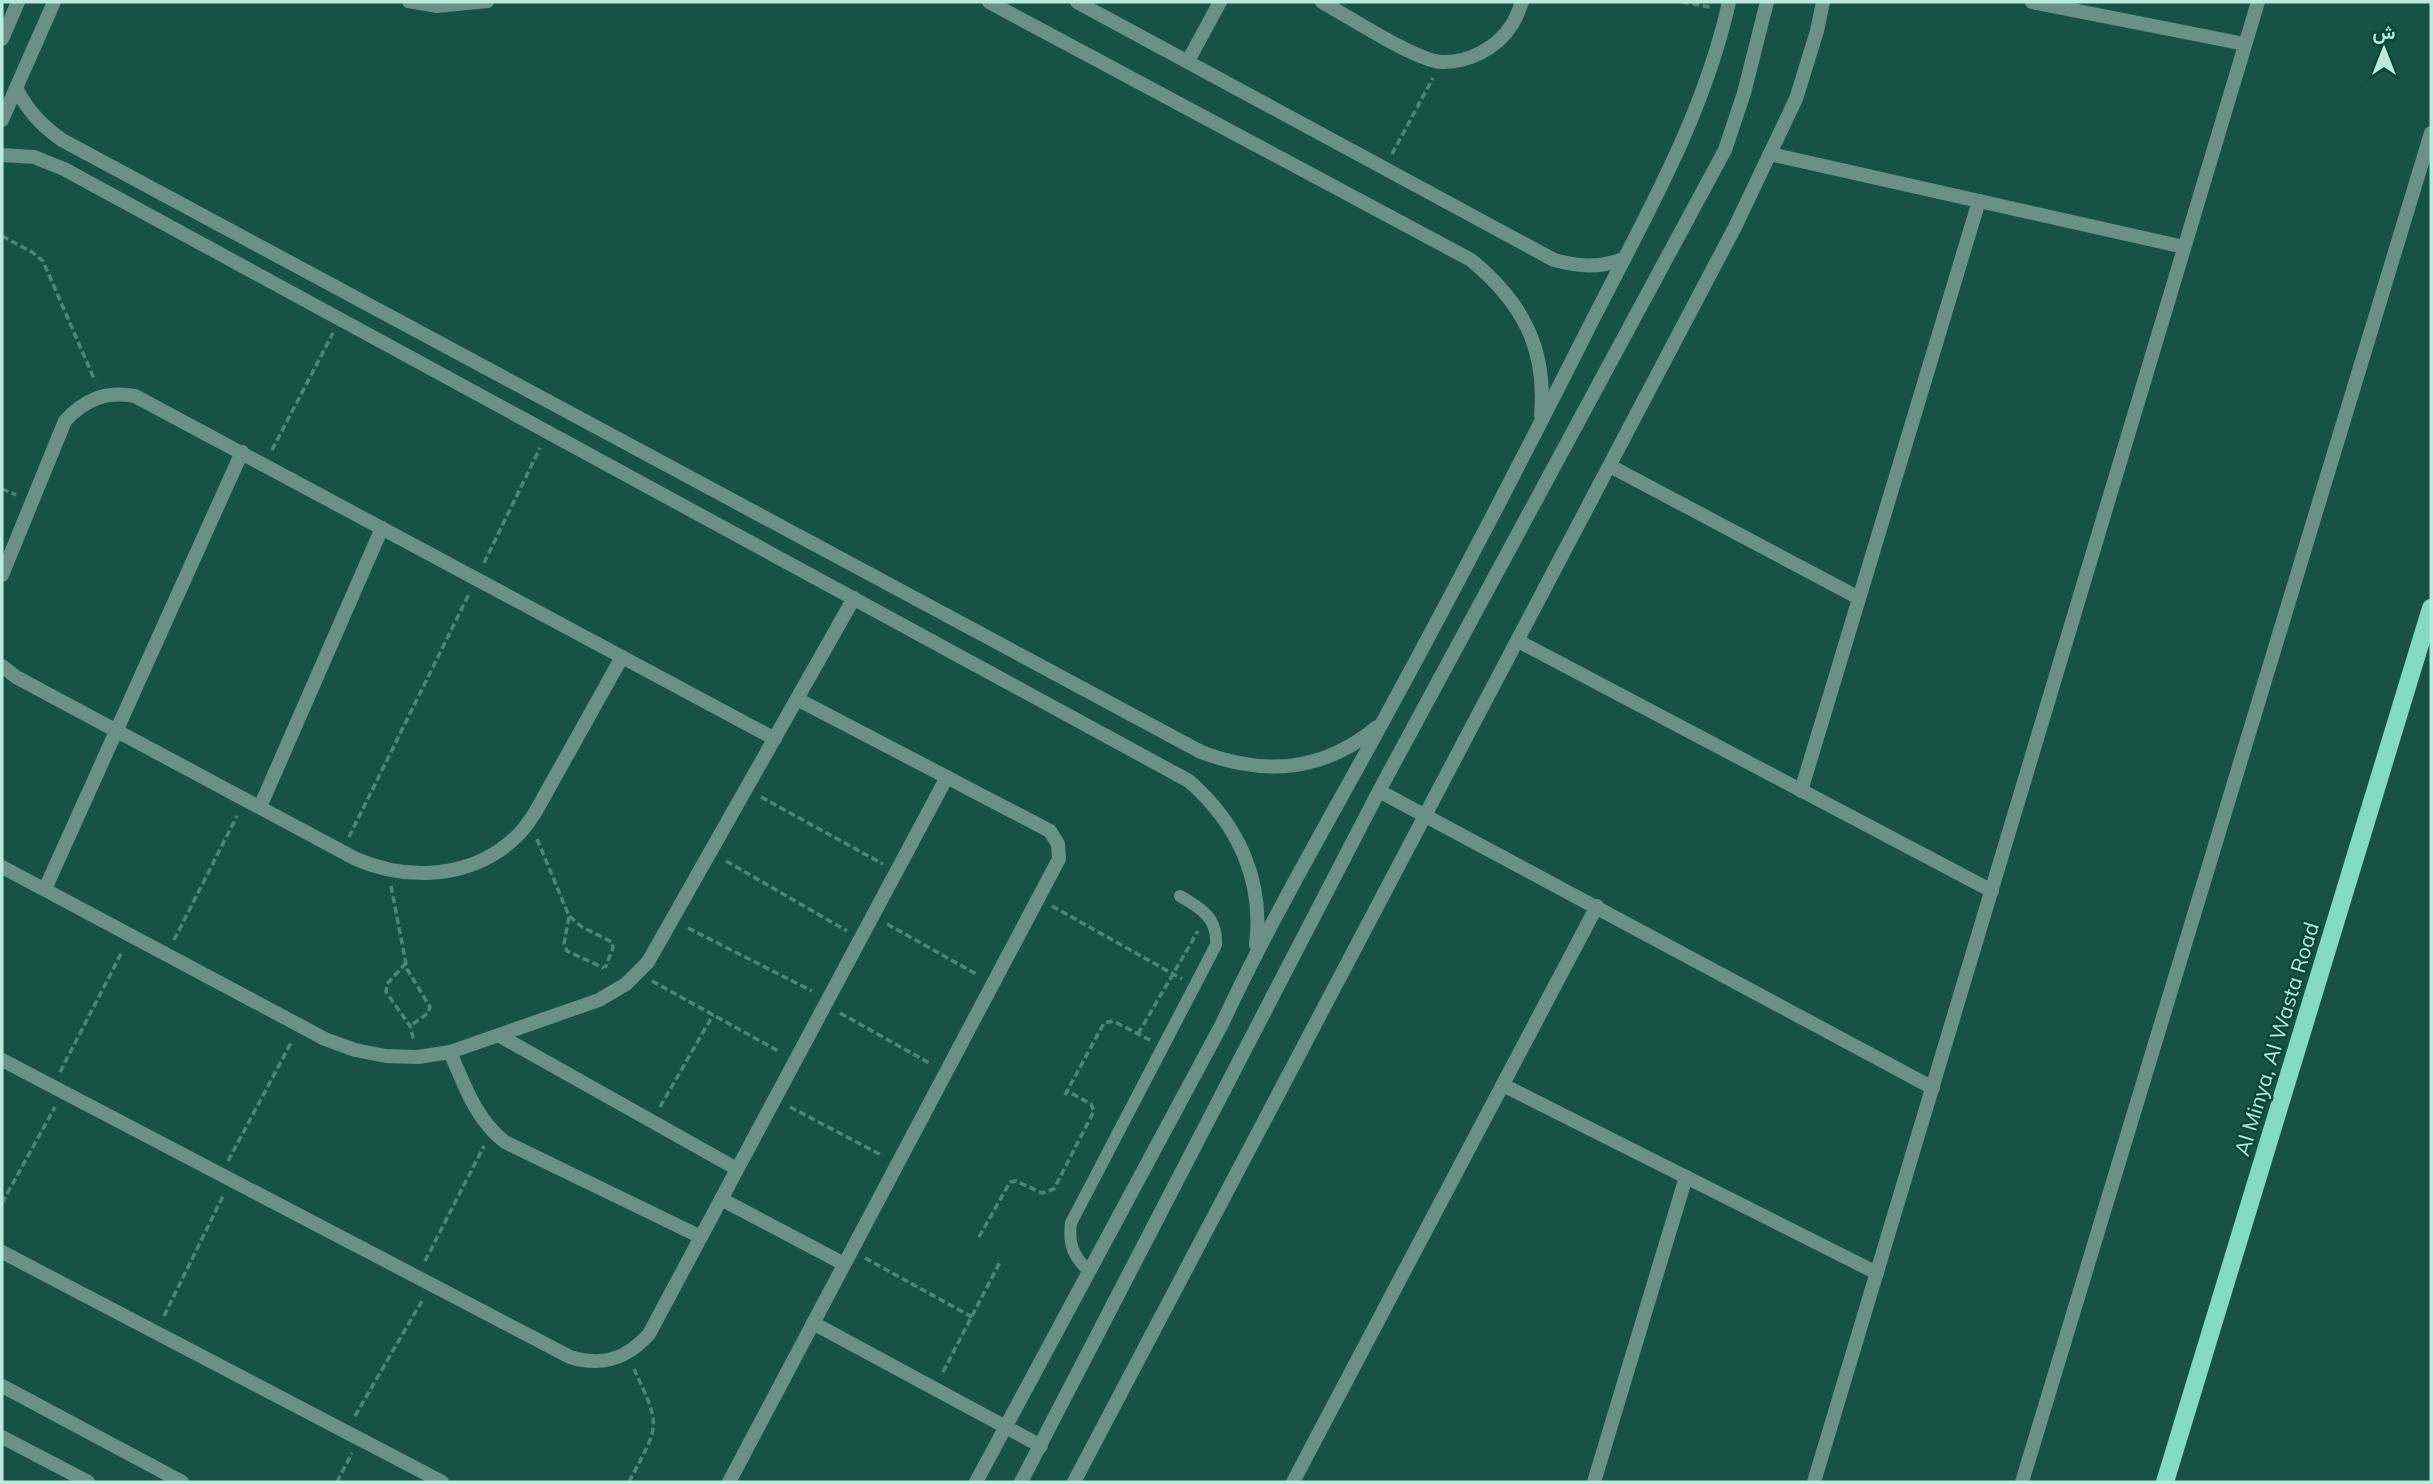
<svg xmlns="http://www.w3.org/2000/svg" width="2433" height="1484" viewBox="0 0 2433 1484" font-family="Mulish,Vazirmatn,sans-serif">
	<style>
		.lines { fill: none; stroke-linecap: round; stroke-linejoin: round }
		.path { stroke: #508679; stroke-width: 3.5; stroke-dasharray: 7 3.5; stroke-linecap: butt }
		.service { stroke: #699185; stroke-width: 12 }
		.minor { stroke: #699185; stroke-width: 14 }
		.primary { stroke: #83d9c2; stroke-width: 18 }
		.labels { text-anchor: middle; stroke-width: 5; stroke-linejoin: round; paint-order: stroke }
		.street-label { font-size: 21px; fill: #baeadb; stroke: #08473a }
	</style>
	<rect width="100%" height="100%" fill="#185245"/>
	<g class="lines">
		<g class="path">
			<polyline points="1682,2 1710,7"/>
			<polyline points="1392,154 1433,78"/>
			<polyline points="2,236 32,252 43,261 95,381"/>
			<polyline points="272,450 333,333"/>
			<polyline points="2,489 16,495"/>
			<polyline points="484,563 540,448"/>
			<polyline points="761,797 883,864"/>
			<polyline points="349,837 470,592"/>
			<polyline points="537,839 569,916 582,927 612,942 613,948 605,968"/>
			<polyline points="726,861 847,931"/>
			<polyline points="391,886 407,969 430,1007 428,1013 410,1026"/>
			<polyline points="1052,906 1182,979"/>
			<polyline points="569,917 564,944 567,951 604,968"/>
			<polyline points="887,924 978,975"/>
			<polyline points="688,928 812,991"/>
			<polyline points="174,940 237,816"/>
			<polyline points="406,963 387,984 386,992 410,1026 414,1041"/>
			<polyline points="652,981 780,1052"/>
			<polyline points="840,1013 931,1064"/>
			<polyline points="1138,1034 1198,931"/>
			<polyline points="60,1072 122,952"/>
			<polyline points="1065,1095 1104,1023 1113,1021 1150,1040"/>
			<polyline points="660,1107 713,1015"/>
			<polyline points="790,1107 883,1156"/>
			<polyline points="228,1161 292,1041"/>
			<polyline points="2,1203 55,1107"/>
			<polyline points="979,1237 1010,1182 1016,1181 1042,1193 1054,1189 1094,1111 1091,1104 1067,1091"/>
			<polyline points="865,1258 972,1317"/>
			<polyline points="425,1261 484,1146"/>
			<polyline points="164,1316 224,1194"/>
			<polyline points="943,1372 1000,1262"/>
			<polyline points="355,1416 423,1299"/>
			<polyline points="337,1482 352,1453"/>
			<path d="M629 1482C659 1424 662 1429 634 1369"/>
		</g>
		<g class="service">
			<polyline points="408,2 437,7 488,2"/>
			<path d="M1089 1272C1074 1256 1068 1246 1071 1223L1216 945C1218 918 1201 908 1180 896"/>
		</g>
		<g class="minor">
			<path d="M989 2 1471 260C1522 302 1547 348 1541 415"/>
			<path d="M1077 2 1554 260C1581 267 1597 268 1624 259"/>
			<path d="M1322 2C1348 16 1416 61 1442 62 1468 63 1497 48 1511 26 1516 19 1519 10 1522 2"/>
			<polyline points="2032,2 2245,44"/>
			<polyline points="2,39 18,2"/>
			<polyline points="1188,61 1220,2"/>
			<path d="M16 88C28 111 41 125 62 140L1201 752C1265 776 1323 772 1377 727"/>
			<polyline points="2,120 54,2"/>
			<polyline points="1770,154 2184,247"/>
			<path d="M2 155 34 157 64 169 1189 781C1238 824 1264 880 1256 945"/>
			<polyline points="1610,466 1859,598"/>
			<path d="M2 575 65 421C85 399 106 391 135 396L775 739"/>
			<polyline points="1518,641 1992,891"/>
			<path d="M2 666 16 677 356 859C409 882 473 878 516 837 524 830 530 820 536 811L622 657"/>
			<polyline points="1379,791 1933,1088"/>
			<polyline points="1801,791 1979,201"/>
			<polyline points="260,807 382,528"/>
			<polyline points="2,867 325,1039 355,1050 386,1056 418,1057 450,1052 599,1000 626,984 648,962 854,598"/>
			<polyline points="45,889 242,452"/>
			<polyline points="500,1036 737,1169"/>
			<path d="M450 1052C464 1084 476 1120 505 1142L701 1237"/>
			<path d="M2 1060 570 1357C602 1367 627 1359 649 1334L947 777"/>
			<polyline points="1503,1085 1877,1273"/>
			<polyline points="721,1199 844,1264"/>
			<polyline points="2,1252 442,1482"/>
			<polyline points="813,1323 1041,1446"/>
			<polyline points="2,1386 182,1482"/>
			<polyline points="2,1437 88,1482"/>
			<polyline points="729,1482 1059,859 1058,844 1050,831 797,699"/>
			<path d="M976 1482 1222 1024C1270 921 1327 824 1381 725 1452 595 1520 464 1586 333 1640 226 1703 120 1729 2"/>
			<polyline points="1021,1482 1379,791 1725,150 1744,93 1767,2"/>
			<polyline points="1074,1482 1735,227 1796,99 1817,31 1823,2"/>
			<polyline points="1293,1482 1597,906"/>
			<polyline points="1594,1482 1686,1177"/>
			<polyline points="1814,1482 2258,2"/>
			<polyline points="2022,1482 2431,133"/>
		</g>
		<polyline class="primary" points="2165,1482 2431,608"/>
	</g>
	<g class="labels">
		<g class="street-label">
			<text transform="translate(2277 1039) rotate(-73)" y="7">Al Minya, Al Wasta Road</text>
		</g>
	</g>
	<rect width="2433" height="1484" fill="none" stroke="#baeadb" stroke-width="7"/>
	<g transform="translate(2384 49)" stroke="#08473a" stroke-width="5" paint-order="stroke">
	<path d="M0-5L12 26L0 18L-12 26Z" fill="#baeadb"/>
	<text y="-10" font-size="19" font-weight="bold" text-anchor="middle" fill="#baeadb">ش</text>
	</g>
</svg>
